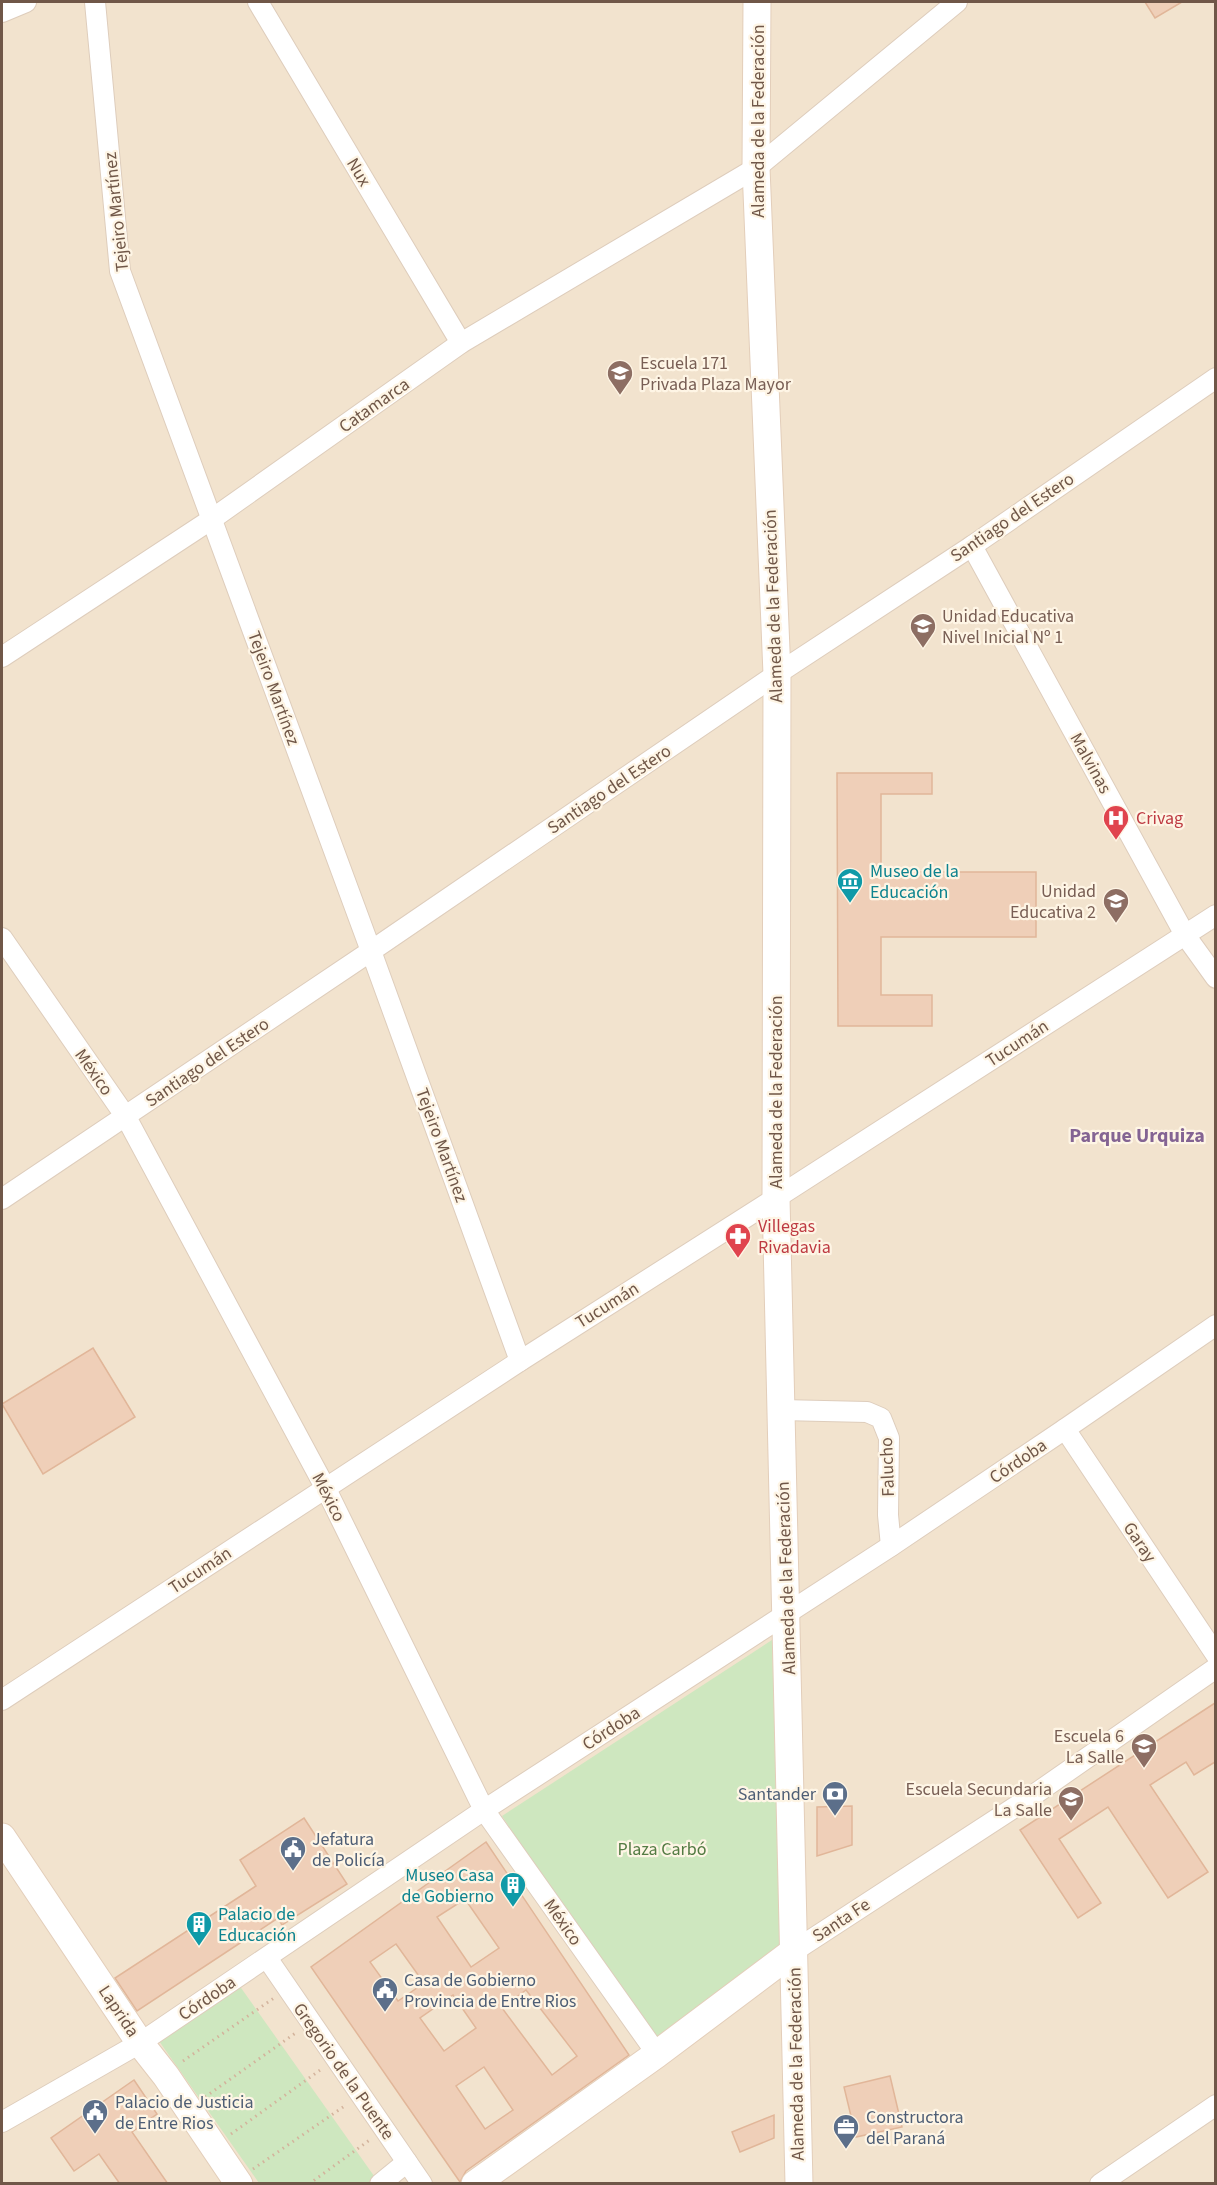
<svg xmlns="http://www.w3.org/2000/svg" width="1217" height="2185" viewBox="0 0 1217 2185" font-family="'Source Sans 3',sans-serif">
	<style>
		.residential { fill: #f2e3ce }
		.green { fill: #cee7bf }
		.building { fill: #efcfb8; stroke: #e1b699; stroke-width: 1.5; fill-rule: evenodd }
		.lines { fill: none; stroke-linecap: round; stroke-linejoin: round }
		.street-casing { stroke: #decdbc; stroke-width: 22 }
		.secondary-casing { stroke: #e3ceba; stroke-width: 29 }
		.path { stroke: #d3b39c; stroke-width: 3; stroke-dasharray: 1.5 4.5; stroke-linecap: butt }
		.street { stroke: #fff; stroke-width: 20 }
		.secondary { stroke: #fff; stroke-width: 27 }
		.labels { text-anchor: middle; stroke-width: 4.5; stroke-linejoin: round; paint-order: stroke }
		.street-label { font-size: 18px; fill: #705748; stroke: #fef5e5 }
		.education-label { font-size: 18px; fill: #785e54; stroke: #fef5e5; text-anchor: end }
		.health-label { font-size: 18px; fill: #be3a42; stroke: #fef5e5; text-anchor: start }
		.culture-label { font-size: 18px; fill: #0d838f; stroke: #fef5e5; text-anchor: start }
		.service-label { font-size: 18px; fill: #4e5e75; stroke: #fef5e5; text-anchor: start }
		.park-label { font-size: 18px; fill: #537b43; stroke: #fef5e5 }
		.neighbourhood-label { font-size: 20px; font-weight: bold; fill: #846493; stroke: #fef5e5 }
	</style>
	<rect width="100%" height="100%" fill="#fbf1df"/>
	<rect class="residential" x="2" y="2" width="1213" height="2181"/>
	<g class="green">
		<polygon points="772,1640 780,1955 652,2045 502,1816"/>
		<polygon points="239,1985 379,2183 259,2183 159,2041"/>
	</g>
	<g class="building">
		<polygon points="1145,2 1182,2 1155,18"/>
		<polygon points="837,773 932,773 932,794 881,794 881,872 1036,872 1036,937 881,937 881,995 932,995 932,1026 838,1026"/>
		<polygon points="93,1348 135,1417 43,1474 2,1404"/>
		<polygon points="1215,1703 1215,1762 1194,1775 1186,1762 1150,1785 1208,1872 1168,1898 1108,1807 1059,1839 1101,1903 1078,1918 1020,1830"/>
		<polygon points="852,1806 852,1845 817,1856 817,1807"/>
		<polygon points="304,1818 347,1884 282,1925 278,1918 137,2011 115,1978 256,1886 240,1860"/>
		<path d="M486 1842 629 2055 466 2171 460 2182 311 1967ZM465 1899 499 1948 471 1967 437 1917ZM396 1944 424 1983 398 2001 370 1962ZM526 1990 577 2056 552 2075 502 2008ZM453 1995 476 2028 444 2051 420 2018ZM484 2067 513 2110 485 2129 456 2086Z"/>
		<polygon points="890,2076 902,2127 856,2137 844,2087"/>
		<polygon points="134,2080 157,2114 132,2132 168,2184 120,2184 99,2154 74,2171 51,2138"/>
		<polygon points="774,2115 774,2138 740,2152 732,2132"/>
	</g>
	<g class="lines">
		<g class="street-casing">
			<g id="street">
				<polyline points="95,2 120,271 371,951 520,1361"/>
				<polyline points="258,2 461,343"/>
				<polyline points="2,12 26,2"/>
				<polyline points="972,546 1185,935 1216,978"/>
				<polyline points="2,657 212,519 461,343 756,168 957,2"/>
				<polyline points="2,938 126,1117 326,1489 484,1810 657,2054"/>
				<polyline points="2,1199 371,951 777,674 972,546 1216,378"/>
				<polyline points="781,1410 867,1412 881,1418 889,1438 888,1515 891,1546"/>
				<polyline points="1065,1429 1216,1655"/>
				<polyline points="2,1700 520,1361 776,1198 1216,915"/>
				<polyline points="794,1951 1035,1794 1216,1668"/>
				<polyline points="267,1958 422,2184"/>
				<polyline points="2,2122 140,2043 484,1810 891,1546 1065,1429 1216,1325"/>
				<polyline points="380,2184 407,2162"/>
				<polyline points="1100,2184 1216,2105"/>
			</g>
		</g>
		<g class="secondary-casing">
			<g id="secondary">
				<polyline points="757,2 756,168 777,674 776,1198 799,2184"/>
				<polyline points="2,1837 140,2043 166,2076 239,2184"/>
				<polyline points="475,2184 657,2054 794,1951"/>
			</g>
		</g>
		<g class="path">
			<polyline points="183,2061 274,1998"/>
			<polyline points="205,2097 297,2032"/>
			<polyline points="231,2134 323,2068"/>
			<polyline points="253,2169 346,2105"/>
			<polyline points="309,2184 371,2139"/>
		</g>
		<use href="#street" class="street"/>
		<use href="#secondary" class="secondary"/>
	</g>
	<defs>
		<g id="school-pin" transform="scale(1.35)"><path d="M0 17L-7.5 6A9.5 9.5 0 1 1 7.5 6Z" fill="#8d6e63" stroke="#fef5e5"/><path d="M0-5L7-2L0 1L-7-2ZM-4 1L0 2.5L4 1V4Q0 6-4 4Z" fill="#fff"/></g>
		<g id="hospital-pin" transform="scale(1.35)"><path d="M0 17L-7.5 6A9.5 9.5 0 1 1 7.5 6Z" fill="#e0444e" stroke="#fef5e5"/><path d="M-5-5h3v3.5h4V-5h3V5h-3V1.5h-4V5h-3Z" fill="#fff"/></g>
		<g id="museum-pin" transform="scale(1.35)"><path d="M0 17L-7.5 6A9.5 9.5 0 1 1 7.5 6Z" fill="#0f9aa8" stroke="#fef5e5"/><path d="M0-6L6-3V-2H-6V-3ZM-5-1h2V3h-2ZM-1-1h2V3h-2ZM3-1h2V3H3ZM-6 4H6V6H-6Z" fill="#fff"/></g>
		<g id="pharmacy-pin" transform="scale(1.35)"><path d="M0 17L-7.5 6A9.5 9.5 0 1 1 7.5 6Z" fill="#e0444e" stroke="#fef5e5"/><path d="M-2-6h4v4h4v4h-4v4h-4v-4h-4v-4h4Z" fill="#fff"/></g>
		<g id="bank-pin" transform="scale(1.35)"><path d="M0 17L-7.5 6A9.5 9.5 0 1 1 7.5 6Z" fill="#5c6f8a" stroke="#fef5e5"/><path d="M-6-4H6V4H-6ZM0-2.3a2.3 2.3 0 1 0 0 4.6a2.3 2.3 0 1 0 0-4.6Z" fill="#fff"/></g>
		<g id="civic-pin" transform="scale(1.35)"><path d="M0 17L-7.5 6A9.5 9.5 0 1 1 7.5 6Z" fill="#5c6f8a" stroke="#fef5e5"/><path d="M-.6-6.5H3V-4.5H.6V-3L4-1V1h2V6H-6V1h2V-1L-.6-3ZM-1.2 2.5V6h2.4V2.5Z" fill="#fff"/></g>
		<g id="building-pin" transform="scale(1.35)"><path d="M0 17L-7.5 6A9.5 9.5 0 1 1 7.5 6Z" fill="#0f9aa8" stroke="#fef5e5"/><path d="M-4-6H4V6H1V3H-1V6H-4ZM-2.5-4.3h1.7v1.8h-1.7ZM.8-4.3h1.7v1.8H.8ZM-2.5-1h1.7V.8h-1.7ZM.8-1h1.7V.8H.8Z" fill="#fff"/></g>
		<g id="office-pin" transform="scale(1.35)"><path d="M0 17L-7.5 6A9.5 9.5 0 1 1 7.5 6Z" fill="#5c6f8a" stroke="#fef5e5"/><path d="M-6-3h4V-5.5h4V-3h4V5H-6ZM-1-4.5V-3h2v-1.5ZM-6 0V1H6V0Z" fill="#fff"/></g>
	</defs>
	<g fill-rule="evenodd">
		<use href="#school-pin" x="620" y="373"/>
		<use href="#school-pin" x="923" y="626"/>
		<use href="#hospital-pin" x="1116" y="818"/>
		<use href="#museum-pin" x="850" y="881"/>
		<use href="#school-pin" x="1116" y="901"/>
		<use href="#pharmacy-pin" x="738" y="1236"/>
		<use href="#school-pin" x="1144" y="1746"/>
		<use href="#bank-pin" x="835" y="1794"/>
		<use href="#school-pin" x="1071" y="1799"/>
		<use href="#civic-pin" x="293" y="1849"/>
		<use href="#building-pin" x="513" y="1885"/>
		<use href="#building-pin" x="199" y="1924"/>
		<use href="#civic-pin" x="385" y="1990"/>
		<use href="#civic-pin" x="95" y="2112"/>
		<use href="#office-pin" x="846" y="2127"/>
	</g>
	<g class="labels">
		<g class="street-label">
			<text transform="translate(758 121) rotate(-90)" y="6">Alameda de la Federación</text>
			<text transform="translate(359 172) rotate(59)" y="6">Nux</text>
			<text transform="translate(116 212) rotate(-96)" y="6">Tejeiro Martínez</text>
			<text transform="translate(374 405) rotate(-35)" y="6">Catamarca</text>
			<text transform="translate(1012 517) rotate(-34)" y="6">Santiago del Estero</text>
			<text transform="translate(773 606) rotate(-92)" y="6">Alameda de la Federación</text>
			<text transform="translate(274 688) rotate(70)" y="6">Tejeiro Martínez</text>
			<text transform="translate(1091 763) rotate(61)" y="6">Malvinas</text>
			<text transform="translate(609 789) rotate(-34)" y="6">Santiago del Estero</text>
			<text transform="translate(1017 1043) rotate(-33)" y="6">Tucumán</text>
			<text transform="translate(207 1062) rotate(-34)" y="6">Santiago del Estero</text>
			<text transform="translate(94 1072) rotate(55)" y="6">México</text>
			<text transform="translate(776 1092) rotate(-90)" y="6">Alameda de la Federación</text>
			<text transform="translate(442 1145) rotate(70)" y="6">Tejeiro Martínez</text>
			<text transform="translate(607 1305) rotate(-32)" y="6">Tucumán</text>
			<text transform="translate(1018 1461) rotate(-34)" y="6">Córdoba</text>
			<text transform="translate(887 1467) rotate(-92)" y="6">Falucho</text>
			<text transform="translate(329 1497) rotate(63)" y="6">México</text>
			<text transform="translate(1140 1542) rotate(56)" y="6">Garay</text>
			<text transform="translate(200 1570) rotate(-33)" y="6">Tucumán</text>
			<text transform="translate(786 1578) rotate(-92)" y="6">Alameda de la Federación</text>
			<text transform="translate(611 1728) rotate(-33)" y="6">Córdoba</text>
			<text transform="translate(841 1920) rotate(-33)" y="6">Santa Fe</text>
			<text transform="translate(563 1922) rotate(55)" y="6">México</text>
			<text transform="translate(207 1998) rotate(-34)" y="6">Córdoba</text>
			<text transform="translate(119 2011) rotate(56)" y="6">Laprida</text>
			<text transform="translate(796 2064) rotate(-91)" y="6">Alameda de la Federación</text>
			<text transform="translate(344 2071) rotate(55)" y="6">Gregorio de la Puente</text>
		</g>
		<g class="education-label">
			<text x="640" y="369" text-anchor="start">Escuela 171<tspan x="640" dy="21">Privada Plaza Mayor</tspan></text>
			<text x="942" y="622" text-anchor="start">Unidad Educativa<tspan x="942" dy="21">Nivel Inicial Nº 1</tspan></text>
			<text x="1096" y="897">Unidad<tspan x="1096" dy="21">Educativa 2</tspan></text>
			<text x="1124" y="1742">Escuela 6<tspan x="1124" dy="21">La Salle</tspan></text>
			<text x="1052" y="1795">Escuela Secundaria<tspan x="1052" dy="21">La Salle</tspan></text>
		</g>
		<g class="health-label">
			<text x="1136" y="824">Crivag</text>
			<text x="758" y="1232">Villegas<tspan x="758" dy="21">Rivadavia</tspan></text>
		</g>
		<g class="culture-label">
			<text x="870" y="877">Museo de la<tspan x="870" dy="21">Educación</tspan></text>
			<text x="494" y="1881" text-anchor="end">Museo Casa<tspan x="494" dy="21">de Gobierno</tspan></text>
			<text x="218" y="1920">Palacio de<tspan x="218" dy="21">Educación</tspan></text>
		</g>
		<g class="service-label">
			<text x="816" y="1800" text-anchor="end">Santander</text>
			<text x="312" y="1845">Jefatura<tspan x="312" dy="21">de Policía</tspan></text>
			<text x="404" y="1986">Casa de Gobierno<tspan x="404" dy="21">Provincia de Entre Rios</tspan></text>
			<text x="115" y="2108">Palacio de Justicia<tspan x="115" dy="21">de Entre Rios</tspan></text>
			<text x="866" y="2123">Constructora<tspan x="866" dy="21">del Paraná</tspan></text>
		</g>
		<g class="park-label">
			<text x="662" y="1855">Plaza Carbó</text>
		</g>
		<g class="neighbourhood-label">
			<text x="1137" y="1142">Parque Urquiza</text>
		</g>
	</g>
	<rect width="1217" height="2185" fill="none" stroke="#705748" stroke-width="6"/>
</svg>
